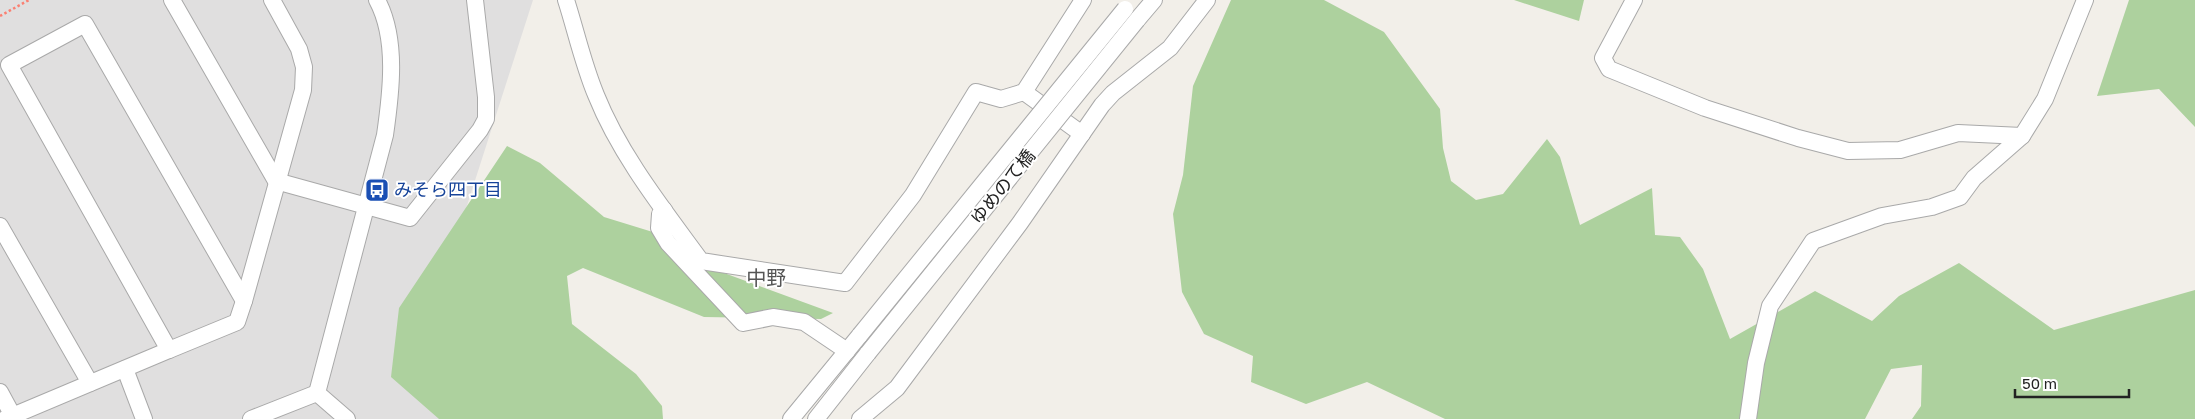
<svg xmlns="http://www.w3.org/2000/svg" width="2195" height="419" viewBox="0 0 2195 419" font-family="'Golos Text','Noto Sans JP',sans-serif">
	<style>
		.residential { fill: #e0dfdf }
		.forest { fill: #add19e }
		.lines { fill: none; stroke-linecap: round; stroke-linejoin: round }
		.minor-casing { stroke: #a9a9a9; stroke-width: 18 }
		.path { stroke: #fa8072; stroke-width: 2.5; stroke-dasharray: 2.5 2.5; stroke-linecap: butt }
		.minor { stroke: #fff; stroke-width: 16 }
		.minor-bridge-casing { stroke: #a9a9a9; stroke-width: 18; stroke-linecap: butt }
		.minor-bridge { stroke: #fff; stroke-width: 16 }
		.labels { text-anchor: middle; stroke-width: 4; stroke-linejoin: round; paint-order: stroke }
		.street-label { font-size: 18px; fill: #222; stroke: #fff }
		.transit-label { font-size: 18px; fill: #164399; stroke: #fff; text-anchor: start }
		.quarter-label { font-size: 20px; fill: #555; stroke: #fff }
	</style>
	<rect width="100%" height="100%" fill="#f2efe9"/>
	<polygon class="residential" points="0,0 533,0 454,246 617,419 0,419"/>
	<g class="forest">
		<polygon points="1231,0 1324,0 1384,32 1440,109 1443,148 1451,181 1476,200 1503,194 1547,139 1560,157 1580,225 1652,188 1655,235 1680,237 1703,269 1730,339 1815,291 1872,321 1899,296 1959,263 2054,330 2195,290 2195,419 1912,419 1921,406 1922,365 1891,369 1865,419 1445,419 1367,382 1306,404 1251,382 1253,356 1204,334 1182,292 1173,214 1183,175 1193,86"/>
		<polygon points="1514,0 1584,0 1579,21"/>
		<polygon points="2129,0 2195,0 2195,127 2159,89 2097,96"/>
		<polygon points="507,146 540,163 604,217 656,233 716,270 833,313 821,319 704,317 583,268 567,276 572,324 636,374 662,406 663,419 439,419 391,377 399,308"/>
	</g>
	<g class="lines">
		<g class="minor-casing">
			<g id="minor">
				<polyline points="172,0 276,181 410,218 480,130 486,119 486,97 475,0"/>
				<path d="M566 0C576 31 583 64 596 95 620 155 663 209 701 261L845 283 913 195 976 92 1001 99 1024 92 1083 0"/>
				<polyline points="1634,0 1603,58 1609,69 1705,108 1798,138 1848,151 1900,150 1958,133 2022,136"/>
				<polyline points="1137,20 1154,0"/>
				<polyline points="1024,92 1082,134"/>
				<polyline points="664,210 660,214 659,228 668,243 743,323 773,317 804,322 847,351"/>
				<polyline points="0,226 90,383"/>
				<polyline points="169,350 237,322 244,301 303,90 304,67 299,49 272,0"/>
				<polyline points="125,369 144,419"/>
				<polyline points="0,392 13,416"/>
				<path d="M317 393 385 135C391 93 398 39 377 0"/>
				<polyline points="317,393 347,419"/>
				<polyline points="5,419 169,350 9,65 85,24 244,301"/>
				<polyline points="251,419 317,393"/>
				<polyline points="791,419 860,335"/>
				<polyline points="816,419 868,353"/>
				<polyline points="860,419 897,388 1020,223 1102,105 1113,93 1170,48 1207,0"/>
				<polyline points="1748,419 1756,363 1770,306 1813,241 1882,216 1932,207 1960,197 1974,178 2022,136 2045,99 2085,0"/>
			</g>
		</g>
		<polyline class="path" points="0,16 29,0"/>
		<use href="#minor" class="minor"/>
		<g class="minor-bridge-casing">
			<g id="minor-bridge">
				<polyline points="860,335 1125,9"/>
				<polyline points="868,353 1137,20"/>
			</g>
		</g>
		<use href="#minor-bridge" class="minor-bridge"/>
	</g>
	<defs>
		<g id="bus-square" transform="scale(1.25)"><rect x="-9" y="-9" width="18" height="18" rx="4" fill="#1a4fb4" stroke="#fff"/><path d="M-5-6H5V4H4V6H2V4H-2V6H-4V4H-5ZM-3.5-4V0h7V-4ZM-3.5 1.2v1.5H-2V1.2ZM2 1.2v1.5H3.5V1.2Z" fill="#fff"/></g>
	</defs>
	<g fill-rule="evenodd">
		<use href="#bus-square" x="377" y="190"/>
	</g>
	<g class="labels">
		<g class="street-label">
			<text transform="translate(1003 187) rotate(-51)" y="6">ゆめのて橋</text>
		</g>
		<g class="transit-label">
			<text x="394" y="196">みそら四丁目</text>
		</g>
		<g class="quarter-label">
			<text x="766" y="285">中野</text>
		</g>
	</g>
	<path d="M2015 389v8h114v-8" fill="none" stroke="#222222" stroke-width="2.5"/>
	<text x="2022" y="389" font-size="15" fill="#222222" stroke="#ffffff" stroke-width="4" paint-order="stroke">50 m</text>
</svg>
